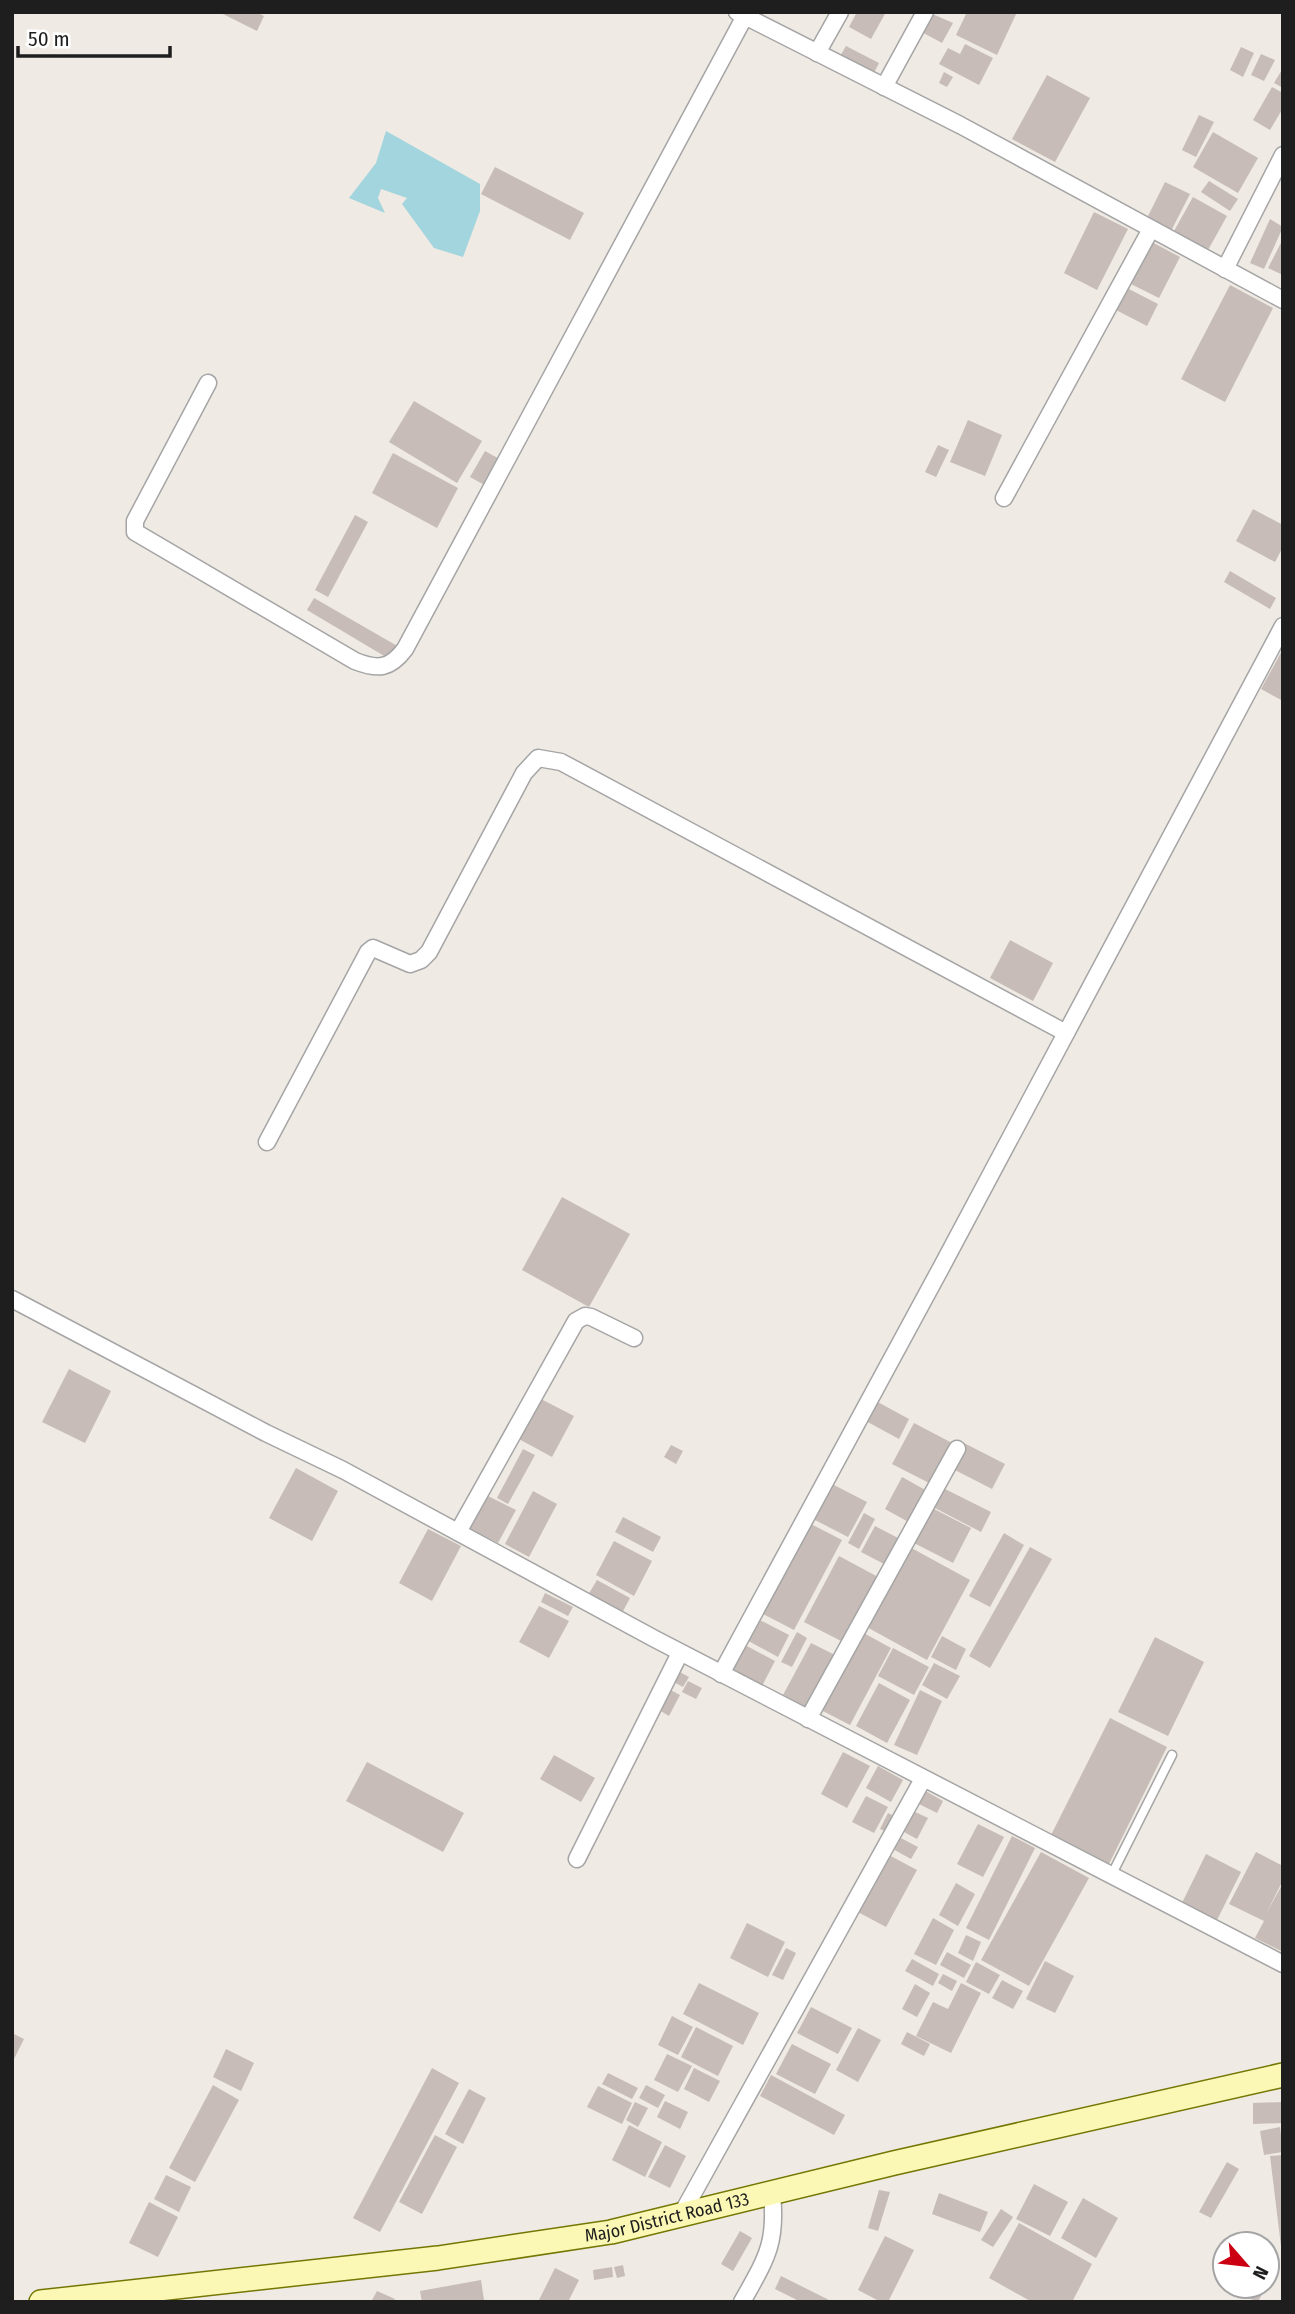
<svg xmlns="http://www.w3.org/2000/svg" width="1295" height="2314" viewBox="0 0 1295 2314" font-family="'Fira Sans Condensed',sans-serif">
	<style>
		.water { fill: #a3d5de }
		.building { fill: #c7bcb7 }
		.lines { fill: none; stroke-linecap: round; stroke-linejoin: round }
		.service-casing { stroke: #a5a5a5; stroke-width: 11 }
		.minor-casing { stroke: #a5a5a5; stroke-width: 19 }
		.secondary-casing { stroke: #747703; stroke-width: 26 }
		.service { stroke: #fff; stroke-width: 8 }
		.minor { stroke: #fff; stroke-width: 16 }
		.secondary { stroke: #fbf8b6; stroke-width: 23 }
		.labels { text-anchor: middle; stroke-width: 5; stroke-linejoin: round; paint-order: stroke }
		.street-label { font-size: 18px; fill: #1e1e1e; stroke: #fff }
	</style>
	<rect width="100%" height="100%" fill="#efeae3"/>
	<polygon class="water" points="386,131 480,184 480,211 463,257 434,248 402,204 407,198 381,189 378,198 385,213 349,198 376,163"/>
	<g class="building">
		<polygon points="219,12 256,12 264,16 257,31"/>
		<polygon points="857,12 886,12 871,39 849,27"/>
		<polygon points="928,12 953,23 942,43 918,30"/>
		<polygon points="967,12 1017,12 997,55 956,35"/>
		<polygon points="965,44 993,58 979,85 939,64 948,48 960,54"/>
		<polygon points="846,46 879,63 873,75 839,58"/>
		<polygon points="1241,47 1254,53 1243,77 1230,70"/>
		<polygon points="1261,54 1275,60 1264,81 1251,75"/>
		<polygon points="1283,68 1283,88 1274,83"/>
		<polygon points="944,72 953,77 947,87 939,83"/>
		<polygon points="1047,75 1090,98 1055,162 1012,139"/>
		<polygon points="1272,87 1283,93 1283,108 1270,130 1253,120"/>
		<polygon points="1199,115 1214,122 1196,157 1182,150"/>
		<polygon points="1213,132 1258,158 1238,193 1193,167"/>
		<polygon points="495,167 584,213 570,240 481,194"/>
		<polygon points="1209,181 1238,199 1230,211 1201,192"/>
		<polygon points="1165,182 1190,194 1171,231 1147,218"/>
		<polygon points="1193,197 1227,216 1208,250 1174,231"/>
		<polygon points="1094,212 1128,229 1097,290 1064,273"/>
		<polygon points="1270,219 1283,227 1264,269 1250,263"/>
		<polygon points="1283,239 1283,275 1268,268"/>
		<polygon points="1148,240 1180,257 1159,298 1127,282"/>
		<polygon points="1230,285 1273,308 1225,402 1181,379"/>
		<polygon points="1125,287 1158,304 1147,326 1114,309"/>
		<polygon points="414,401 482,441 457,483 389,442"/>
		<polygon points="968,420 1002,435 985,476 950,462"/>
		<polygon points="938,445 949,450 936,477 925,472"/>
		<polygon points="485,451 503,461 488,487 470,477"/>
		<polygon points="393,453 458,488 437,528 372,493"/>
		<polygon points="1253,509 1283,525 1283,547 1275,562 1236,541"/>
		<polygon points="355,515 368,522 328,597 315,590"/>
		<polygon points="1230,571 1276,598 1270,609 1224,582"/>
		<polygon points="314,598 399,647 391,660 307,610"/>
		<polygon points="1283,649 1283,701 1261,689"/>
		<polygon points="1010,940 1053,963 1033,1001 990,978"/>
		<polygon points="562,1197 630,1234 589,1307 522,1270"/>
		<polygon points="69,1369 111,1391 85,1443 42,1422"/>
		<polygon points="539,1398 574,1416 552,1457 517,1438"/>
		<polygon points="874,1400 909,1419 899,1439 864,1420"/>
		<polygon points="914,1423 954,1444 933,1485 892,1464"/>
		<polygon points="964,1443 1005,1464 992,1489 951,1468"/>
		<polygon points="671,1445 683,1451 676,1464 664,1457"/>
		<polygon points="523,1449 535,1455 508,1504 497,1498"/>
		<polygon points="296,1468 338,1491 312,1541 269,1518"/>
		<polygon points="902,1477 929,1492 912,1524 885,1509"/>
		<polygon points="832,1484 867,1502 848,1537 813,1519"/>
		<polygon points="943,1488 991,1512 981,1532 933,1507"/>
		<polygon points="533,1491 557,1504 529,1557 505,1544"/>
		<polygon points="484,1494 516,1510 498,1543 466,1527"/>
		<polygon points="932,1508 971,1528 953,1563 914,1543"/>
		<polygon points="864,1513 875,1519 859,1549 848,1543"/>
		<polygon points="623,1517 661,1537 653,1552 615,1532"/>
		<polygon points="809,1523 842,1540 794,1630 761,1613"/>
		<polygon points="875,1526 898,1538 884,1564 861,1552"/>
		<polygon points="428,1529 461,1546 432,1601 399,1583"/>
		<polygon points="1004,1533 1024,1545 990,1607 969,1596"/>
		<polygon points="614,1541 652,1561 634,1596 596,1575"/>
		<polygon points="906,1545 970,1580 927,1660 863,1625"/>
		<polygon points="1030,1547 1052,1559 990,1668 969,1656"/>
		<polygon points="839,1556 880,1578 845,1643 804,1622"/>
		<polygon points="597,1580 630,1598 622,1613 588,1595"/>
		<polygon points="545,1593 573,1607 568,1616 541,1602"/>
		<polygon points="539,1606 569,1621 549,1658 519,1642"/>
		<polygon points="754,1617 789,1635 778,1657 743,1638"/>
		<polygon points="860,1631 891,1648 850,1725 819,1709"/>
		<polygon points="797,1632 807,1638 792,1667 781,1662"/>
		<polygon points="942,1636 966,1649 956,1670 931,1657"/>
		<polygon points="1155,1637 1204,1662 1168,1736 1118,1712"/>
		<polygon points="811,1643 839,1657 811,1710 783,1695"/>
		<polygon points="745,1645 775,1661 762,1686 731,1670"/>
		<polygon points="893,1648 929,1667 914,1695 878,1676"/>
		<polygon points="934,1663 960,1676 947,1699 922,1685"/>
		<polygon points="676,1670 689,1677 683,1687 670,1680"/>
		<polygon points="688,1681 702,1688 696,1699 682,1692"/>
		<polygon points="879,1683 910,1700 887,1743 856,1726"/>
		<polygon points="665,1687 680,1695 669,1716 654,1707"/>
		<polygon points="920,1690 942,1701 917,1755 894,1745"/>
		<polygon points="1110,1718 1167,1747 1108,1866 1050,1837"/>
		<polygon points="843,1752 870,1766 847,1808 821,1794"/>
		<polygon points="554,1755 595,1778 581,1802 540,1779"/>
		<polygon points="367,1762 464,1813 443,1852 346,1801"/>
		<polygon points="878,1766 903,1780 891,1802 866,1788"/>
		<polygon points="922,1789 943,1801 937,1813 915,1802"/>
		<polygon points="866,1796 888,1807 874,1833 852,1822"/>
		<polygon points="913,1811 928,1818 917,1839 902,1831"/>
		<polygon points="888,1813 896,1817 887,1832 880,1829"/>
		<polygon points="978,1824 1004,1837 983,1877 957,1864"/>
		<polygon points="895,1835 918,1847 911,1859 889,1847"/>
		<polygon points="1012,1836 1035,1848 989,1940 966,1928"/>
		<polygon points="1041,1852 1089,1878 1029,1986 981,1960"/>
		<polygon points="1256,1852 1283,1866 1283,1880 1266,1914 1283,1883 1283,1952 1255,1938 1264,1921 1229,1904"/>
		<polygon points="887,1854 917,1870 886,1927 856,1911"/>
		<polygon points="1206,1854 1241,1872 1216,1922 1181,1905"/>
		<polygon points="956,1883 975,1894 958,1926 939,1915"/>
		<polygon points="933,1918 954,1930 936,1965 914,1954"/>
		<polygon points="747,1923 785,1942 768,1977 730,1958"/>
		<polygon points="966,1935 981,1942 973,1961 958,1953"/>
		<polygon points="786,1948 796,1953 783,1980 772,1975"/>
		<polygon points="947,1952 971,1965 964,1978 940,1965"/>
		<polygon points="912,1959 939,1974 933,1986 905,1971"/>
		<polygon points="1045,1961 1074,1976 1055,2013 1026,1999"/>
		<polygon points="976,1962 1000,1975 989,1994 966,1982"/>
		<polygon points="943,1974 957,1981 952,1991 938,1983"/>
		<polygon points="1002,1980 1023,1991 1013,2009 992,1998"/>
		<polygon points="699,1983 759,2013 743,2045 683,2014"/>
		<polygon points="961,1983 981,1993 951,2053 916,2036 933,2002 948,2009"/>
		<polygon points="915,1984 930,1993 917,2017 902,2009"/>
		<polygon points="811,2007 852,2028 838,2054 797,2033"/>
		<polygon points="672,2016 693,2027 678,2055 658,2045"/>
		<polygon points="696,2027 733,2046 718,2076 681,2057"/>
		<polygon points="858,2028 881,2040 858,2082 836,2070"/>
		<polygon points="907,2032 930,2044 924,2056 901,2044"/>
		<polygon points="12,2033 24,2039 12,2063"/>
		<polygon points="792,2044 831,2064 815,2094 776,2074"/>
		<polygon points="226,2049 254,2063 241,2091 213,2077"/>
		<polygon points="667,2054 692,2066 678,2092 654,2080"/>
		<polygon points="432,2068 459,2083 380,2232 353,2218"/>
		<polygon points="694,2068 720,2081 709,2102 684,2089"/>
		<polygon points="608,2073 638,2088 632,2099 602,2084"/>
		<polygon points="771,2075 845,2115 834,2135 760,2096"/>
		<polygon points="213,2085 239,2100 195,2182 169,2168"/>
		<polygon points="646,2085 665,2095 658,2108 639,2098"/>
		<polygon points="598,2086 632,2103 622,2124 587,2107"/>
		<polygon points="469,2089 486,2098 463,2144 445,2134"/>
		<polygon points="665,2101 688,2112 680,2129 657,2117"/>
		<polygon points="635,2102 648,2108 638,2127 626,2120"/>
		<polygon points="1283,2102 1283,2123 1253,2124 1253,2103"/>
		<polygon points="629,2125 662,2142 645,2177 612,2160"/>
		<polygon points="1280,2127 1283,2152 1264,2155 1260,2131"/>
		<polygon points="435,2135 457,2147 422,2214 399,2202"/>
		<polygon points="665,2145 686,2156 670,2188 648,2177"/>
		<polygon points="1283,2155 1283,2246 1281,2246 1270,2156"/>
		<polygon points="1227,2162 1239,2169 1211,2218 1199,2212"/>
		<polygon points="166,2175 191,2187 179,2212 154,2199"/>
		<polygon points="1034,2184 1068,2202 1050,2236 1016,2219"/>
		<polygon points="879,2190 890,2192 878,2231 868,2228"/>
		<polygon points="939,2193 988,2212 980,2232 932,2214"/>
		<polygon points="1083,2198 1118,2218 1096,2258 1061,2238"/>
		<polygon points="149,2202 178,2217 158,2257 129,2243"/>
		<polygon points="1001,2209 1013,2217 993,2247 981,2240"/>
		<polygon points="1019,2223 1092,2264 1072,2302 1032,2302 989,2278"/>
		<polygon points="740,2231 752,2238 733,2271 721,2264"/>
		<polygon points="885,2236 914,2250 888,2302 881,2302 858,2290"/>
		<polygon points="1270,2253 1280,2259 1267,2284 1267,2258"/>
		<polygon points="623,2265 625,2276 617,2278 614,2267"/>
		<polygon points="612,2267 613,2277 594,2280 593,2270"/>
		<polygon points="555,2268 579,2280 568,2302 538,2302"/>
		<polygon points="781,2276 833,2302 801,2302 775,2289"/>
		<polygon points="481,2280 484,2300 422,2302 420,2291"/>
		<polygon points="1252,2286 1266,2286 1258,2302 1246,2297"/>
		<polygon points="377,2291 395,2299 393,2302 371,2302"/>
	</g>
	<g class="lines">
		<g class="service-casing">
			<polyline id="service" points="1111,1876 1172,1755"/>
		</g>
		<g class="minor-casing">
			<g id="minor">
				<polyline points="737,12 960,125 1283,300"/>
				<polyline points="817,53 840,12"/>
				<polyline points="884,87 925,12"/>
				<polyline points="1225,269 1283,155"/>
				<path d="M208 383 135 521V532L355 661C378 670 390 669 405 649L745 16"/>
				<polyline points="1004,498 1151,229"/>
				<polyline points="267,1142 368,952 373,948 410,964 421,960 429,952 524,773 538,758 561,762 1066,1033"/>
				<polyline points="12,1299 266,1433 343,1470 655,1639 1283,1964"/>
				<polyline points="458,1532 576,1321 585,1316 591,1317 634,1338"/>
				<polyline points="721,1674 942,1266 1283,626"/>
				<polyline points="808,1719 957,1449"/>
				<polyline points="577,1859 680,1653"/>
				<polyline points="680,2217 923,1779"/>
				<path d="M742 2302C766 2259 777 2244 772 2194"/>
			</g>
		</g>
		<g class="secondary-casing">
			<g id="secondary">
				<path id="s1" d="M41 2302 438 2258 611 2232 894 2163 1283 2075"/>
			</g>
		</g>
		<use href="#service" class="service"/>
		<use href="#minor" class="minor"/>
		<use href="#secondary" class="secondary"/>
	</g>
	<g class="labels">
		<g class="street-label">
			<text dy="6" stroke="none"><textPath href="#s1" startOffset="632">Major District Road 133</textPath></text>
		</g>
	</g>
	<rect width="1295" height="2314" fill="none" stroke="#1e1e1e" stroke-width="28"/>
	<g transform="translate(1246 2265) rotate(118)"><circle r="33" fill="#ffffff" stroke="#a5a5a5" stroke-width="2"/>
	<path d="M0-5L12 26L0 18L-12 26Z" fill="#cb0012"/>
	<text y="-10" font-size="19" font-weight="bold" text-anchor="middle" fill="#1e1e1e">N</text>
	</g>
	<path d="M18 46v10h152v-10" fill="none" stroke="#1e1e1e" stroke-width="3.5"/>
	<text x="28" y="46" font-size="21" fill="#1e1e1e" stroke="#ffffff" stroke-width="5" paint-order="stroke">50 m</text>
</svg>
